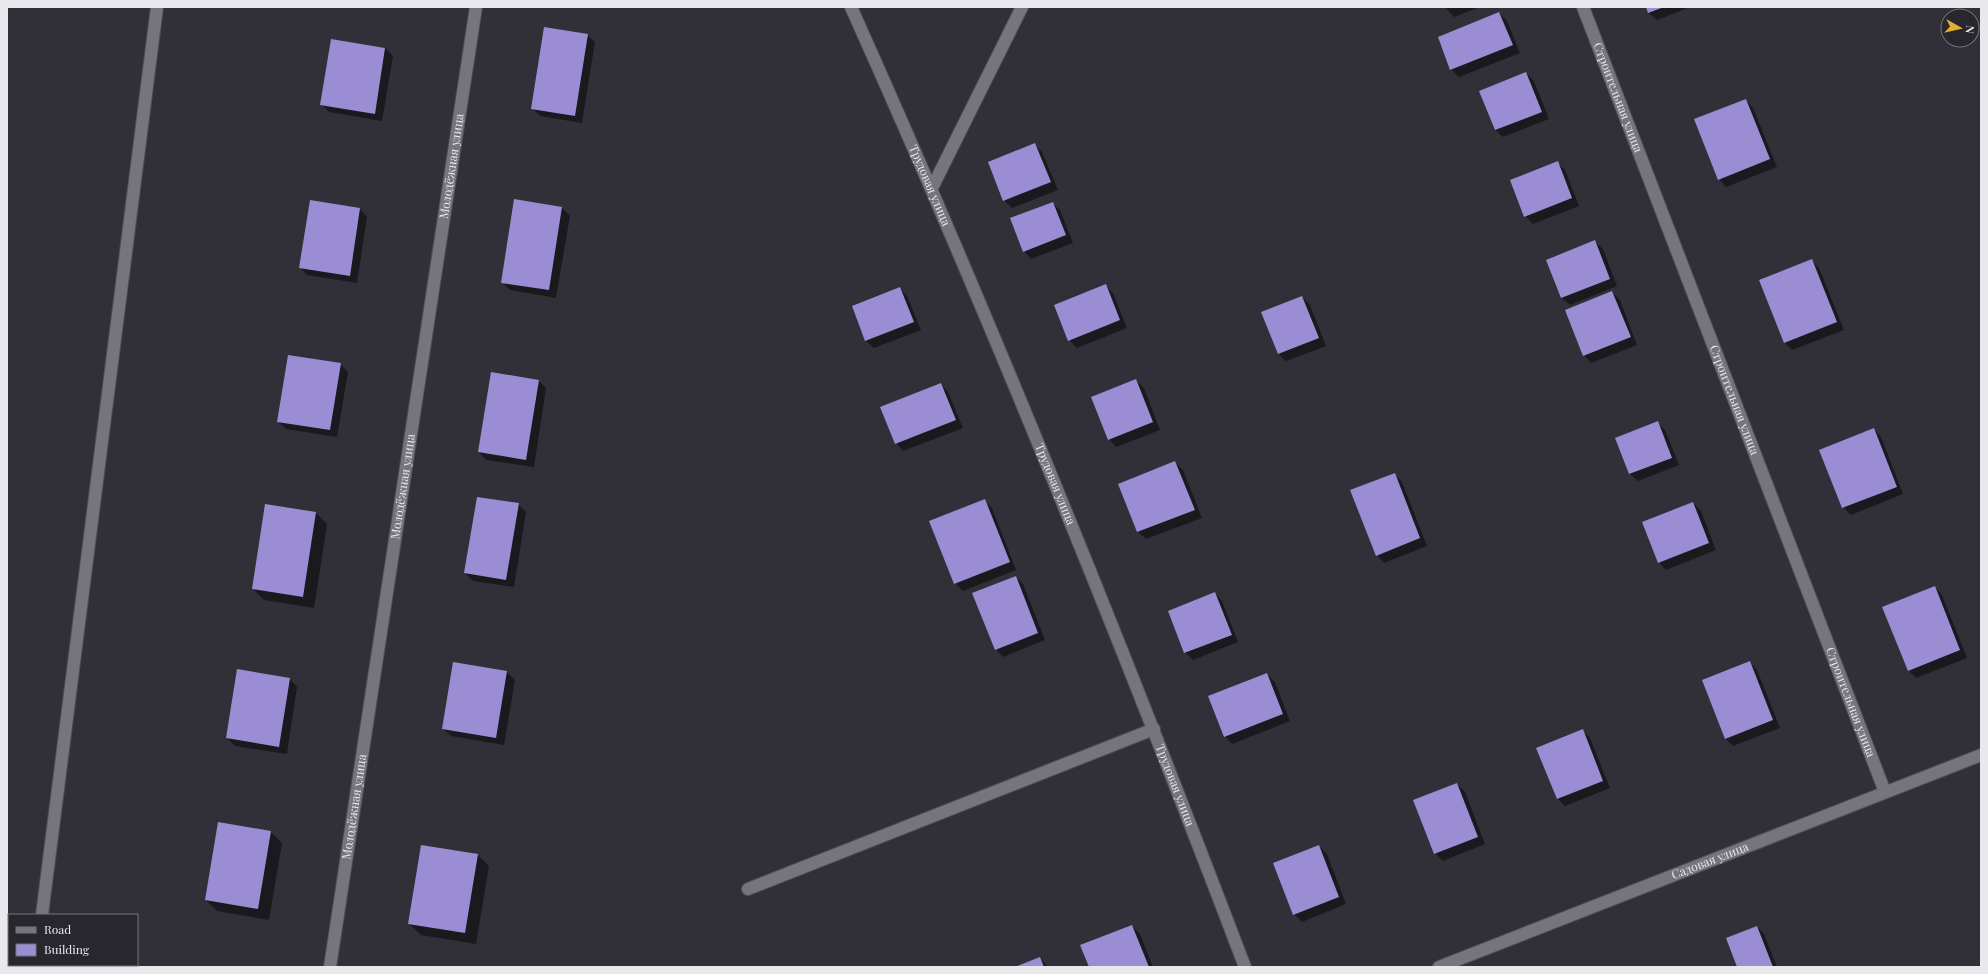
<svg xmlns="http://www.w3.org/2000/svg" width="1988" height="974" viewBox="0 0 1988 974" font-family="'Playfair Display',serif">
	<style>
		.shadow { fill: #0007 }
		.building { fill: #9a8dd4 }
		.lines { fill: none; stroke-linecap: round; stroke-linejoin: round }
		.lane-casing { stroke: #4f4e55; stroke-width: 14 }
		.street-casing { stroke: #4f4e55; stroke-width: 14 }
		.lane { stroke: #76757d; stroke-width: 12 }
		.street { stroke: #76757d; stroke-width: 12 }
		.labels { text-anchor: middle; stroke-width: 4; stroke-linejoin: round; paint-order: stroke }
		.street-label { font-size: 12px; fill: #e8e8ed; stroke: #28272e }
	</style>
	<rect width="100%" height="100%" fill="#313038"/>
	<g class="shadow">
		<polygon points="1445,7 1480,7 1454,17"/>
		<polygon points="1647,7 1690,7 1657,20 1649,13"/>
		<polygon points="1499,13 1507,21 1520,53 1459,77 1451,69"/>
		<polygon points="587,35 595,42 582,123 540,116 532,108"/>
		<polygon points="332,40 385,48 393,56 382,121 329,112 322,105"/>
		<polygon points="1526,73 1534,81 1549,119 1503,137 1495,130 1480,91"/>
		<polygon points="1746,100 1753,108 1777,167 1726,187 1719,179"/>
		<polygon points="1035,145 1042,152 1058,190 1012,208 1004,200"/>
		<polygon points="1558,163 1565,170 1579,206 1533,224 1525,216"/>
		<polygon points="515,200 562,208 570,216 556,298 510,290 502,282"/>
		<polygon points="1052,203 1060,210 1073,243 1031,259 1024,251"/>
		<polygon points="360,209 367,217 357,283 307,275 300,267"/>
		<polygon points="1595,242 1603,249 1617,286 1570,305 1562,298"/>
		<polygon points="1811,261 1819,268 1844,330 1792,350 1784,342"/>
		<polygon points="1105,285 1113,293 1127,328 1077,348 1069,340"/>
		<polygon points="899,288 907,296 921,330 874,348 866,341"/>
		<polygon points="1612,292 1620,300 1637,345 1591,363 1584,355"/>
		<polygon points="1302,297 1310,305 1326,346 1286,361 1278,354"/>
		<polygon points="340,364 348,372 337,437 286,429 278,421"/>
		<polygon points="1136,380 1144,388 1160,430 1116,447 1109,439"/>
		<polygon points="539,381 546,388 534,467 486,460 479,452"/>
		<polygon points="941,384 948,392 963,428 903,451 896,443"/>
		<polygon points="1657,422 1665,430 1679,465 1638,481 1630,474 1616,438"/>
		<polygon points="1874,429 1881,437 1903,494 1851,515 1843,507"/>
		<polygon points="1175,463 1183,470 1202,518 1146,539 1138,532 1120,485"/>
		<polygon points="1394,474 1402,482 1427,546 1384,563 1377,555"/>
		<polygon points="984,500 992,508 1016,570 963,591 955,583"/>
		<polygon points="1693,503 1701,511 1716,550 1666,570 1659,562"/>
		<polygon points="518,504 526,512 514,587 473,581 465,573"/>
		<polygon points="316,513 327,524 314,608 264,600 253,589"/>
		<polygon points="1016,577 1023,584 1045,640 1003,657 996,649"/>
		<polygon points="1935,587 1942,595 1967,658 1916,678 1908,670"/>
		<polygon points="1215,593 1222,601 1238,642 1193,660 1185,652"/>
		<polygon points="1750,662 1757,670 1780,728 1733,746 1726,739"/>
		<polygon points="454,664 507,672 515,680 504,745 451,736 443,729"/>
		<polygon points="1267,674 1275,682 1290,721 1232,744 1225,736"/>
		<polygon points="290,679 297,687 287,754 235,746 227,738"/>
		<polygon points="1583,731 1590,738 1610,788 1565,806 1558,799 1538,748"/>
		<polygon points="1457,784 1465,792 1485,844 1443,861 1435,853"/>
		<polygon points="270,831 282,843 269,920 217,911 206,900"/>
		<polygon points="1319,846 1327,854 1346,904 1302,922 1294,914"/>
		<polygon points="478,855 489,866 476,944 421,935 409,924"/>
		<polygon points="1132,926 1140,934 1153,967 1090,967"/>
		<polygon points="1757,927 1764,934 1777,967 1739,967"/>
		<polygon points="1040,958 1048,967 1018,967"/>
	</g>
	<g class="building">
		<polygon points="1646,7 1664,7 1648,13"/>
		<polygon points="1499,12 1513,45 1450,70 1438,37"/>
		<polygon points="544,27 588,34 575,116 531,109"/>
		<polygon points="331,39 385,48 375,114 320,105"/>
		<polygon points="1526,72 1542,112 1495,130 1479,91"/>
		<polygon points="1746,99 1770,159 1718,180 1694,119"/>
		<polygon points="1035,143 1051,182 1003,201 988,162"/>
		<polygon points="1558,161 1572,198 1524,217 1510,180"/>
		<polygon points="514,199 562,207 549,290 501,283"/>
		<polygon points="310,200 360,208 350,276 299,268"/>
		<polygon points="1053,202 1066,235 1023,252 1010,218"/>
		<polygon points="1595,240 1610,279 1561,298 1546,260"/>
		<polygon points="1812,259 1837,322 1784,343 1759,280"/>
		<polygon points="1106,284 1120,320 1068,341 1054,305"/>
		<polygon points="900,287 914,322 865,341 852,306"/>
		<polygon points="1612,291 1631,337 1583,356 1565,310"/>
		<polygon points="1302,296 1319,338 1278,354 1261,312"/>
		<polygon points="288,355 341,363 330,430 277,422"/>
		<polygon points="491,372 539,380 526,460 478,452"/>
		<polygon points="1136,379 1153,422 1108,440 1091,397"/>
		<polygon points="941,383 956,420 895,444 880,407"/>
		<polygon points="1658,421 1672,458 1629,474 1615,438"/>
		<polygon points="1874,428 1897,487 1842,508 1819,450"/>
		<polygon points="1175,461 1195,510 1137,532 1118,484"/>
		<polygon points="1395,473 1420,538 1376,556 1350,490"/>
		<polygon points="477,497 519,503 506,580 464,573"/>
		<polygon points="985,499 1010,562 954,584 929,521"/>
		<polygon points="1693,502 1709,543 1658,563 1642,522"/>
		<polygon points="265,504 316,512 303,597 252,589"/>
		<polygon points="1016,576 1038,633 995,650 972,593"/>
		<polygon points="1935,586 1960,650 1908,671 1882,607"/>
		<polygon points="1215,592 1232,635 1184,653 1168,611"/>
		<polygon points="1750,661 1773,720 1725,739 1702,680"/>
		<polygon points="453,662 507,671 496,738 442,729"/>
		<polygon points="237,669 290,678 279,747 226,738"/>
		<polygon points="1267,673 1283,714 1224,737 1208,696"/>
		<polygon points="1583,729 1603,781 1557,799 1536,748"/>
		<polygon points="1457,783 1478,837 1434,854 1413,800"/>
		<polygon points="218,822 271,831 258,909 205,900"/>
		<polygon points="421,845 478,854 465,933 408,924"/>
		<polygon points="1319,845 1339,897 1293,915 1273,863"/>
		<polygon points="1132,925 1149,967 1089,967 1080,945"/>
		<polygon points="1757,926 1773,967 1737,967 1726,938"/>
		<polygon points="1040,957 1044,967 1015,967"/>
	</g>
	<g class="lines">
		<g class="lane-casing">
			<g id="lane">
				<polyline points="748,889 1154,729"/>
				<polyline points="42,915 157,7"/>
				<polyline points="35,967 35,965"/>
			</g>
		</g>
		<g class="street-casing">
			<g id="street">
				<path id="s1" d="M851 7C993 323 1122 644 1245 967"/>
				<path id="s2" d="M1583 7 1885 792"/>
				<polyline points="932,188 1022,7"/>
				<path id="s3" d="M330 967 476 7"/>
				<path id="s4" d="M1439 967 1981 755"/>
			</g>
		</g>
		<use href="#lane" class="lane"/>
		<use href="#street" class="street"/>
	</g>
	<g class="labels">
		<g class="street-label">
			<text dy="4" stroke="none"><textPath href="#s2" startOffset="97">Строительная улица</textPath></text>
			<text dy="4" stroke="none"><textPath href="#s3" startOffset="810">Молодёжная улица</textPath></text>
			<text dy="4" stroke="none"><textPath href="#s1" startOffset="195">Трудовая улица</textPath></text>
			<text dy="4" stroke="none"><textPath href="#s2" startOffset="421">Строительная улица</textPath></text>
			<text dy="4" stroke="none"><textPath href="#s1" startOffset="519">Трудовая улица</textPath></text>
			<text dy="4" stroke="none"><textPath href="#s3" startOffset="486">Молодёжная улица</textPath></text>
			<text dy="4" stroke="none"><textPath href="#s2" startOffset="745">Строительная улица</textPath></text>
			<text dy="4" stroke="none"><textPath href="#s1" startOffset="843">Трудовая улица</textPath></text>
			<text dy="4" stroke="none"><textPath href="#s3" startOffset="162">Молодёжная улица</textPath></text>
			<text dy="4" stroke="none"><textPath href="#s4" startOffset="291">Садовая улица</textPath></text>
		</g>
	</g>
	<rect width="1988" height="974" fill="none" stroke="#e8e8ed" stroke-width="16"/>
	<rect x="8" y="914" width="130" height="52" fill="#28272e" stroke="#75747a"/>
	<rect x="16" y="927" width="20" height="6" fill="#76757d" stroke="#75747a"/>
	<text x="44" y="934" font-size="12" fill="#e8e8ed">Road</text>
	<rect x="16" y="944" width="20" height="12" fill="#9a8dd4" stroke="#75747a"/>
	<text x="44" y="954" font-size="12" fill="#e8e8ed">Building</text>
	<g transform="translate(1960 28) rotate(98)"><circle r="19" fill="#28272e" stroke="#75747a"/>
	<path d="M0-3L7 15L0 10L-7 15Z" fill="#e5ad35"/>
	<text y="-6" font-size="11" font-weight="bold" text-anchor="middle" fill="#e8e8ed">N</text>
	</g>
</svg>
